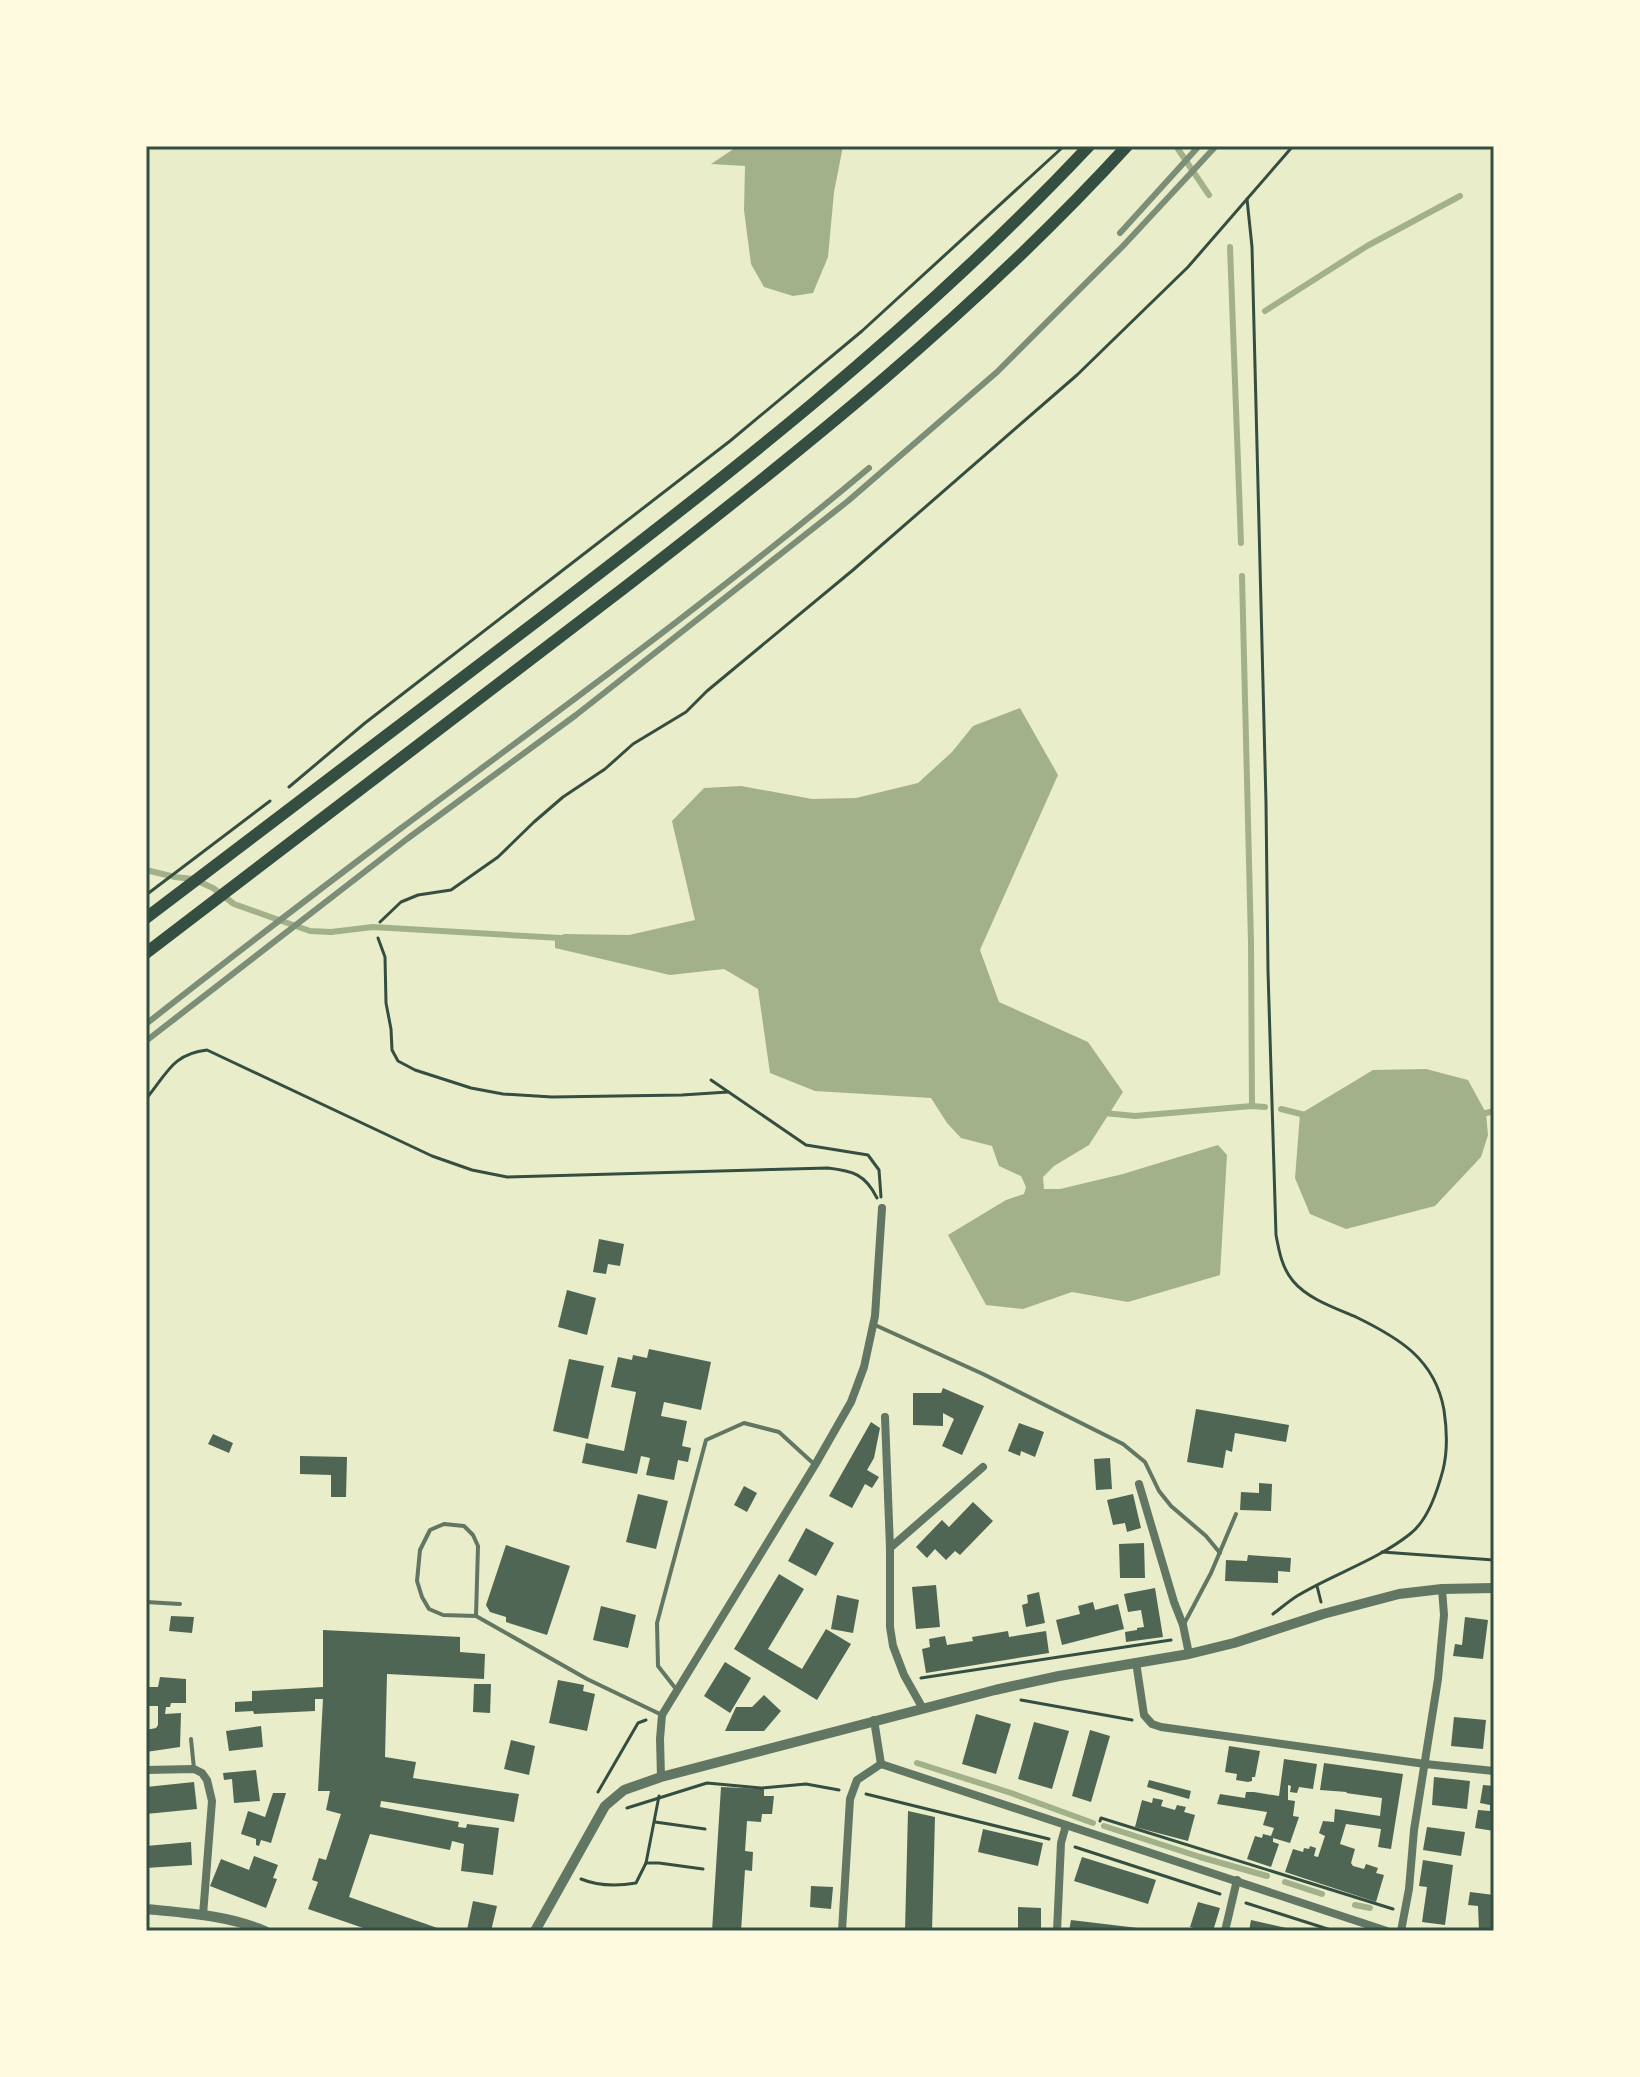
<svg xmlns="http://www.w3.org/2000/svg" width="1640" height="2077" viewBox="0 0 1640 2077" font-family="'Alegreya Sans',sans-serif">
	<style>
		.water { fill: #a3b18a }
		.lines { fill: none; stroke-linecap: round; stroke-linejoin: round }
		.stream { stroke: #a3b18a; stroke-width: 6 }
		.building { fill: #4f6655 }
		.path { stroke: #344e41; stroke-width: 3 }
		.service { stroke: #617663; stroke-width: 4 }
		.minor { stroke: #617663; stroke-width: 8 }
		.tertiary { stroke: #617663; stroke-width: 10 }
		.primary { stroke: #344e41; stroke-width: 12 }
		.rail { stroke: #7c8e77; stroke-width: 6 }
		.neatline { fill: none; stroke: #344e41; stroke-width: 3 }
	</style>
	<rect width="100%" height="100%" fill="#e9edc9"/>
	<g class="water">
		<polygon points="738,146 843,146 834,192 828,257 813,293 793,296 764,287 751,264 744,210 745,166 711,164"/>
		<polygon points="1020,708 1058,775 980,950 999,1002 1088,1042 1123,1092 1089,1145 1054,1166 1043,1177 1044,1189 1060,1189 1123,1174 1218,1145 1227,1155 1220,1275 1128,1302 1072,1292 1023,1309 986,1305 948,1235 1006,1200 1024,1194 1026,1187 1021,1176 999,1166 992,1146 961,1138 947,1123 931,1098 815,1091 770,1073 758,989 724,969 670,975 555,948 555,938 564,934 629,935 695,920 672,821 704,788 741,786 812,799 856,798 918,783 952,752 973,726"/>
		<polygon points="1426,1069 1468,1080 1486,1113 1488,1135 1481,1157 1435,1206 1346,1229 1310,1214 1295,1178 1300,1114 1373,1070"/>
	</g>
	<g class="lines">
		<g class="stream">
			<polyline points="1176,146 1209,195"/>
			<polyline points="1230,247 1241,543"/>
			<polyline points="1265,311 1367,246 1460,196"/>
			<polyline points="1242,576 1251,943 1252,1106"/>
			<polyline points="146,870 175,877 193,879 213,888 234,904 310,931 331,932 373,927 561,938"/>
			<polyline points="1281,1109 1305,1115"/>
			<polyline points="1104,1113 1135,1116 1252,1106 1265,1107"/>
			<polyline points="1478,1115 1494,1111"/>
			<polyline points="917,1763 1011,1793 1093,1823"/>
			<polyline points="1104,1826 1200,1857 1267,1876"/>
			<polyline points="1285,1882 1322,1894"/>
			<polyline points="1355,1905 1370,1908"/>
		</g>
	</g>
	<g class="building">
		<polygon points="599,1239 624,1244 620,1266 608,1264 606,1274 593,1272"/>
		<polygon points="567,1290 596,1298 587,1335 558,1327"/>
		<polygon points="649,1349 711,1362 701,1410 664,1402 661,1416 687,1421 682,1446 691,1448 688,1462 678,1460 674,1480 646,1475 650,1458 641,1456 637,1474 582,1463 586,1443 624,1451 636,1392 611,1387 618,1357 632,1360 633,1355 647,1358"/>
		<polygon points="569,1359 604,1366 588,1439 553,1431"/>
		<polygon points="943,1388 984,1406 962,1455 942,1446 954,1419 943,1413 943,1426 913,1425 913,1393 941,1393"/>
		<polygon points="1196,1409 1289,1425 1286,1442 1235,1433 1232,1452 1226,1450 1223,1468 1187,1462"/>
		<polygon points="871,1422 880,1428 874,1458 867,1470 879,1477 872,1488 865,1484 852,1508 829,1496"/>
		<polygon points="1019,1423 1044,1432 1035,1457 1021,1451 1020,1456 1008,1451"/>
		<polygon points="213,1434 233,1443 229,1453 208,1444"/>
		<polygon points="300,1456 347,1457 346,1497 331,1497 331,1475 300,1474"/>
		<polygon points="1110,1458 1112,1489 1096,1490 1094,1459"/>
		<polygon points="1259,1483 1272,1484 1271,1511 1240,1510 1241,1492 1259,1493"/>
		<polygon points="744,1486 757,1493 747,1512 734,1505"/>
		<polygon points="638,1494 668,1501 656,1549 626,1542"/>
		<polygon points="1133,1494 1141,1528 1127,1532 1125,1523 1113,1525 1107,1500"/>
		<polygon points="973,1502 993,1521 960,1555 955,1551 946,1560 935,1549 927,1558 916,1547 942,1520 949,1527"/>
		<polygon points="806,1528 834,1543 816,1576 788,1561"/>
		<polygon points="1144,1543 1145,1578 1120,1578 1119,1544"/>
		<polygon points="506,1545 570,1566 547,1635 506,1622 506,1617 490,1612 486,1605"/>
		<polygon points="1248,1555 1291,1558 1290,1572 1278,1571 1278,1583 1225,1581 1226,1560 1247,1561"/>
		<polygon points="779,1574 804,1589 768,1649 802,1669 826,1629 851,1644 817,1700 734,1649"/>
		<polygon points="936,1585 940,1627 916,1629 912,1587"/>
		<polygon points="1155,1588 1163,1637 1126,1642 1125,1632 1137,1630 1137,1628 1144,1627 1141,1610 1128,1612 1124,1594"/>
		<polygon points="1039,1592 1045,1623 1026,1627 1022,1605 1028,1603 1027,1595"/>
		<polygon points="837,1595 859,1600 853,1633 831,1629"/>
		<polygon points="1093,1602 1095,1610 1118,1604 1124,1629 1062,1645 1056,1620 1080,1614 1078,1606"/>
		<polygon points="601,1606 636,1615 628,1648 593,1640"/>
		<polygon points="171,1616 194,1617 192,1633 169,1631"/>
		<polygon points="1465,1617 1488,1620 1483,1659 1453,1656 1455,1644 1462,1645"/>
		<polygon points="323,1630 460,1637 460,1652 485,1654 484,1679 387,1674 385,1757 416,1762 413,1778 519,1794 514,1822 381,1801 380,1807 459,1822 458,1827 466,1828 467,1824 499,1828 493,1875 461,1871 464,1844 452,1841 450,1850 370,1834 349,1897 446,1931 372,1931 308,1909 318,1882 312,1880 319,1858 326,1860 341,1814 326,1810 330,1791 318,1791 323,1699 315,1699 315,1711 254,1714 253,1711 235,1712 235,1702 252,1701 252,1691 323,1687"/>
		<polygon points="1008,1631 1009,1637 1046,1631 1049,1653 926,1673 922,1649 930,1647 929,1639 945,1636 947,1645 973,1641 972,1637"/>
		<polygon points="725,1662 751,1678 730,1713 704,1696"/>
		<polygon points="160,1677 186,1679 186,1703 171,1703 170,1707 166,1707 165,1714 181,1713 180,1747 146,1752 146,1730 156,1728 158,1725 158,1706 146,1706 146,1687 158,1687"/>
		<polygon points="558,1680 584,1685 583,1691 595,1694 587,1731 549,1723"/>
		<polygon points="474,1684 491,1684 490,1713 473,1712"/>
		<polygon points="764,1695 781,1711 764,1731 725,1731 736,1707 752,1707"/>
		<polygon points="976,1714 1011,1724 996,1774 962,1764"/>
		<polygon points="1454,1717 1486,1720 1483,1749 1451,1746"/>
		<polygon points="1034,1722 1069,1731 1052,1789 1018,1779"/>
		<polygon points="261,1726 263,1747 229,1751 226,1731"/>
		<polygon points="1090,1730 1110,1736 1091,1802 1072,1796"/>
		<polygon points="511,1740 535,1746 529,1775 504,1769"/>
		<polygon points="1229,1746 1260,1751 1255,1777 1252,1777 1252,1781 1248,1782 1236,1780 1237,1774 1225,1772"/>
		<polygon points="1284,1759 1317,1764 1313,1789 1299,1787 1297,1793 1290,1792 1291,1786 1288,1785 1288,1800 1295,1801 1293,1816 1299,1817 1290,1843 1273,1838 1273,1842 1279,1844 1271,1867 1247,1859 1255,1836 1262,1838 1263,1834 1271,1836 1274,1828 1263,1825 1267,1812 1217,1804 1220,1794 1245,1798 1246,1792 1254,1792 1279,1796"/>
		<polygon points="1324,1763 1403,1774 1391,1849 1378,1847 1381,1829 1346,1824 1340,1844 1355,1849 1351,1863 1353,1866 1364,1869 1366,1864 1378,1868 1376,1873 1384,1875 1376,1902 1285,1872 1293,1849 1303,1852 1304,1848 1309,1849 1310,1846 1316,1848 1314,1856 1318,1857 1325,1836 1319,1833 1323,1821 1334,1822 1335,1809 1380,1816 1382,1798 1346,1793 1347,1792 1320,1790"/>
		<polygon points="256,1770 260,1801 234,1803 232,1779 224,1780 223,1773"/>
		<polygon points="1434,1777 1470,1781 1467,1809 1432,1805"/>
		<polygon points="1149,1780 1191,1791 1189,1799 1147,1787"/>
		<polygon points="194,1782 197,1809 146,1814 146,1787"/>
		<polygon points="1483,1785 1494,1786 1494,1831 1475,1828 1478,1810 1490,1811 1490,1805 1480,1803"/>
		<polygon points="721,1787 764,1789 764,1796 774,1796 772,1814 762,1814 761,1822 747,1821 745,1851 753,1852 752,1871 745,1870 741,1931 712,1931"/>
		<polygon points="273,1793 286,1793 271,1843 261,1840 259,1846 256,1845 256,1839 241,1834 248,1811 265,1817"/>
		<polygon points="1153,1798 1163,1800 1161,1806 1175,1810 1177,1805 1186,1807 1184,1812 1195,1815 1188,1841 1135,1827 1142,1800 1152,1803"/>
		<polygon points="908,1811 935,1817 932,1931 905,1931"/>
		<polygon points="1427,1827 1465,1832 1461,1856 1423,1850"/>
		<polygon points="983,1829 1043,1843 1038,1866 978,1852"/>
		<polygon points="191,1842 192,1865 146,1868 146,1846"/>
		<polygon points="254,1856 278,1865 273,1878 277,1879 266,1908 210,1886 221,1859 249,1870"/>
		<polygon points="1082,1857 1156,1880 1148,1904 1074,1881"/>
		<polygon points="1423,1860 1453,1865 1445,1925 1422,1922 1427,1887 1419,1886"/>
		<polygon points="811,1886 833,1887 831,1909 810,1907"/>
		<polygon points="1470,1892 1494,1895 1494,1931 1479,1931 1478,1906 1468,1905"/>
		<polygon points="473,1901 497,1906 491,1931 467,1930"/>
		<polygon points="1198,1902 1220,1908 1213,1931 1204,1931 1190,1927"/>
		<polygon points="1018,1907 1041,1908 1041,1931 1018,1931"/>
		<polygon points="1071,1920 1138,1928 1138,1931 1069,1931"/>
		<polygon points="1251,1920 1295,1930 1295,1931 1249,1931"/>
	</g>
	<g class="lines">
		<g class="path">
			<path d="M1247 199 1252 247 1266 803 1268 971 1276 1235C1279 1251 1282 1268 1293 1281 1308 1299 1335 1308 1356 1317 1399 1338 1435 1359 1444 1410 1447 1430 1448 1450 1443 1470 1437 1492 1428 1520 1410 1534 1376 1561 1333 1574 1297 1596 1289 1601 1281 1608 1273 1614"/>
			<polyline points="289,787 365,723 730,441 862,331 1064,146"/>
			<polyline points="146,895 270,801"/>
			<polyline points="380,922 401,902 418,895 451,890 498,857 534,822 563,797 605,769 633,744 686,712 707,691 853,570 1077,375 1188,267 1293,146"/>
			<polyline points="378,938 385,957 386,1003 391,1029 392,1050 398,1061 415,1070 471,1088 503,1094 552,1097 682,1095 728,1092"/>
			<polyline points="711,1080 806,1145 868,1155 879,1170 881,1197"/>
			<path d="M146 1099C167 1074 172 1054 207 1050L432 1156 472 1170 507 1177 828 1168C853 1171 865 1174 877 1198"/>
			<polyline points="1382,1552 1494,1560"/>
			<polyline points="1317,1586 1321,1602"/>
			<polyline points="921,1678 1171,1640"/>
			<polyline points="1021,1700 1132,1720"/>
			<polyline points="598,1792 638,1723 646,1720"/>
			<polyline points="866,1794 1049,1839"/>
			<polyline points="627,1808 707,1783 761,1788 806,1784 839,1790"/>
			<polyline points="1100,1821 1101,1818 1393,1909"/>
			<polyline points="655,1822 705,1829"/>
			<polyline points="1075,1847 1220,1894"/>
			<polyline points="646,1863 659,1796"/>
			<path d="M581 1879C598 1886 618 1886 636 1883L646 1863H659L703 1869"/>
			<polyline points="1246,1903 1334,1931"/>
		</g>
		<g class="service">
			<polyline points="875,1325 983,1374 1123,1444 1145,1462 1159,1491 1171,1506 1206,1536 1220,1553"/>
			<polyline points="146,1602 180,1604"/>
			<polyline points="476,1616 478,1546 473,1535 464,1526 444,1524 430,1530 420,1550 417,1581 422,1597 429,1609 443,1615 476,1616 587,1679 662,1715"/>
			<polyline points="1184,1624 1211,1573 1236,1514"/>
			<polyline points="676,1689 658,1666 657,1623 706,1440 744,1423 779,1432 814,1464"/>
			<polyline points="191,1739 194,1769"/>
		</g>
		<g class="minor">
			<polyline points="885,1417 890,1548 890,1627 893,1646 904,1675 922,1707"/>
			<polyline points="1139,1484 1174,1602 1183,1625 1189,1654"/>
			<polyline points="890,1548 983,1467"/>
			<polyline points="1136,1662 1144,1715 1152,1724 1161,1727 1425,1764 1494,1771"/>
			<polyline points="874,1720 881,1764"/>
			<polyline points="881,1764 1387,1931"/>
			<polyline points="146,1770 194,1769 202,1773 207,1780 212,1801 203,1915"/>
			<polyline points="661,1777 660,1739 662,1715 815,1465 851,1402 864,1367 875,1316 882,1208"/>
			<polyline points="842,1931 850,1799 857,1780 881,1764"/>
			<polyline points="1057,1931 1061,1843 1066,1825"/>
			<polyline points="1225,1931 1237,1880"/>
			<polyline points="1401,1931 1409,1889 1414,1830 1438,1679 1444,1615 1442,1589"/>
		</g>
		<g class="tertiary">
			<path d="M146 1909C186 1913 227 1915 265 1931"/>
			<polyline points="535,1931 605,1806 624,1790 661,1777 995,1690 1059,1676 1189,1654 1234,1643 1323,1614 1399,1594 1442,1589 1494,1588"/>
		</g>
		<g class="primary">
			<path d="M146 918C268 825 390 732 512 640 714 487 915 331 1089 146"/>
			<path d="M146 953C305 831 465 711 624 588 800 452 976 311 1127 146"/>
		</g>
		<g class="rail">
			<polyline points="1120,233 1199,146"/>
			<path d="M146 1024C230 958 315 893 400 829 558 711 718 595 869 468"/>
			<polyline points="146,1041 407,839 576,715 848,501 997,372 1123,246 1216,146"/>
		</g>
	</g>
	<rect width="1640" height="2077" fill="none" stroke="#fefae0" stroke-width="296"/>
	<rect x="148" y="148" width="1344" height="1781" class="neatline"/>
</svg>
